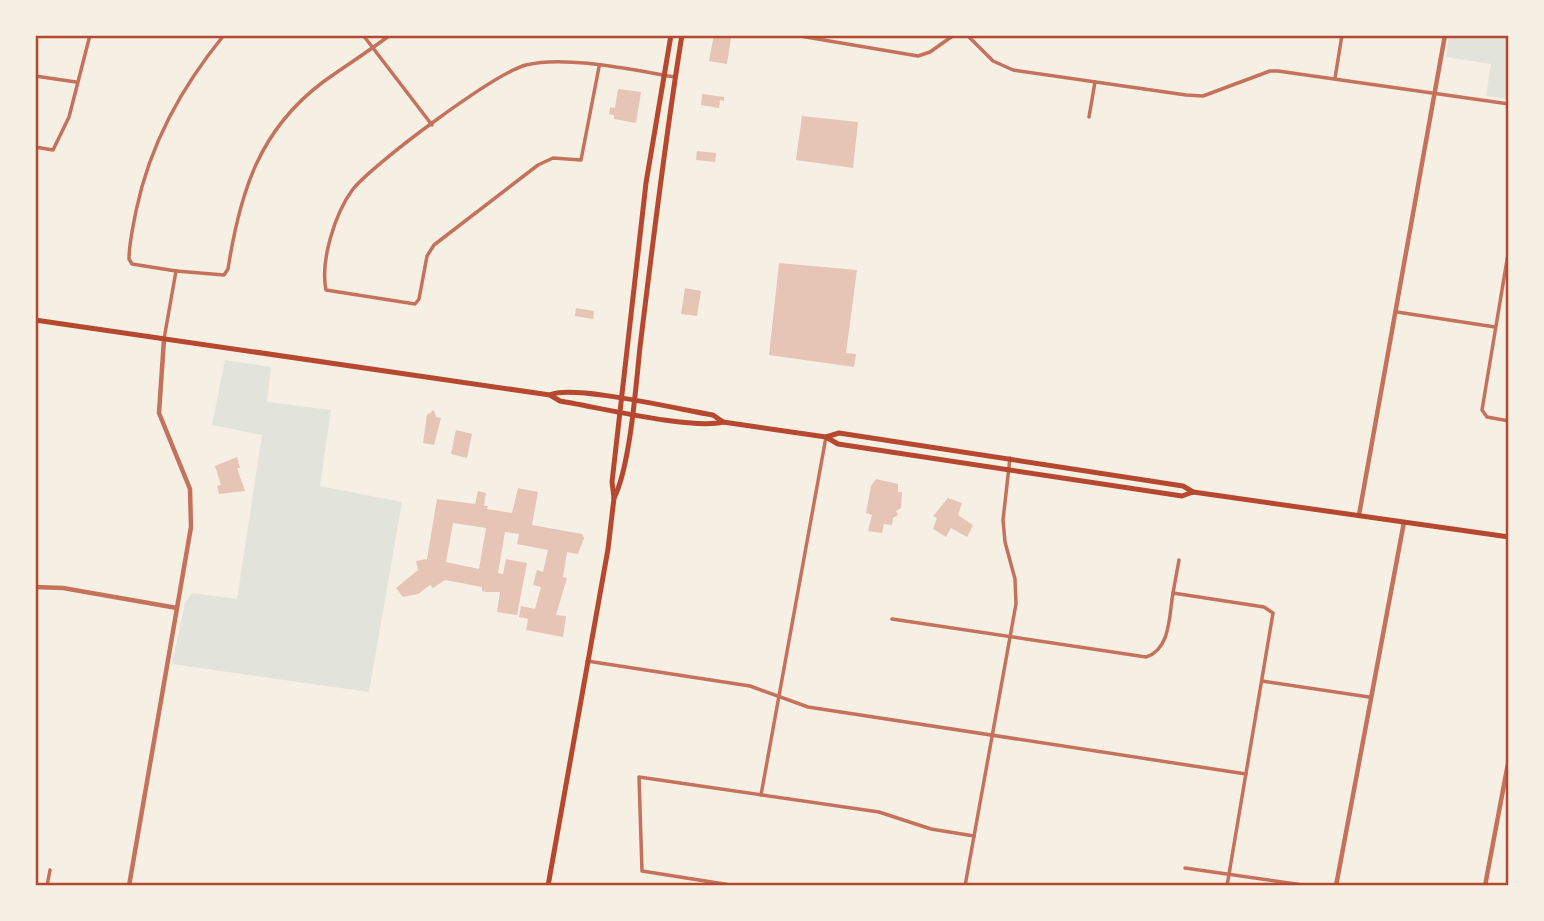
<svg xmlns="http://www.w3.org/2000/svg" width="1544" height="921" viewBox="0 0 1544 921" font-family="'Space Grotesk',sans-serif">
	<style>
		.green { fill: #e2e4dc }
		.building { fill: #e6c5b7; fill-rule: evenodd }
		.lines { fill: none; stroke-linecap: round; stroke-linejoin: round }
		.minor { stroke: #c5725c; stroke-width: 3.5 }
		.tertiary { stroke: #c5725c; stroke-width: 4.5 }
		.secondary { stroke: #b5482f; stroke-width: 5 }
		.neatline { fill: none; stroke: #b5482f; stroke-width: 2.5 }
	</style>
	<rect width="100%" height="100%" fill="#f6efe4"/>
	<g class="green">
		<polygon points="1449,35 1509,35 1509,99 1486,96 1491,64 1446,57"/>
		<polygon points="225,360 271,367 267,402 331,410 320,486 402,502 369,692 172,664 185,603 192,593 237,599 262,435 212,425"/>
	</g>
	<g class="building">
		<polygon points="714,35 731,38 727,64 709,61"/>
		<polygon points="618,89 641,92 636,123 614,119 614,115 609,114 610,107 615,108"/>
		<polygon points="702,94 724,97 724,101 720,100 719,108 701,105"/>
		<polygon points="802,116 858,122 853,168 796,160"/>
		<polygon points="697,151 716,153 715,162 696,160"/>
		<polygon points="779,263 857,270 846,353 856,354 854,367 769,355"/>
		<polygon points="685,288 701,291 697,316 681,314"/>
		<polygon points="576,308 594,311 593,319 575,316"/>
		<polygon points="434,410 436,417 441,418 434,445 423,443 427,415"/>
		<polygon points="456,430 472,434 467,458 451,454"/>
		<polygon points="237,457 240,468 237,468 245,491 219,494 217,486 221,485 215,466"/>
		<polygon points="876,479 898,484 898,492 902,492 901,508 896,511 898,515 893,518 892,525 884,524 882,533 868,531 872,515 866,513 871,486"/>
		<path d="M518 488 538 492 532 525 582 534 584 538 578 554 567 552 563 577 567 578 556 615 566 616 563 637 526 630 528 619 519 617 521 606 535 609 541 587 533 585 537 570 543 572 548 550 517 544 519 534 505 532 498 573 503 574 506 559 527 563 517 615 497 612 500 592H486L482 591V587L445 580 433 588 430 585 418 594 403 597 396 588 418 570 416 561 427 559 437 499 475 504 478 491 486 493 484 506H488L487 509 512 513ZM453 523 486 528 479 569 446 562Z"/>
		<polygon points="948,498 962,503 958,515 973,525 967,537 951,528 946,537 933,529 937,518 933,516"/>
	</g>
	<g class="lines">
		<g class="minor">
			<polyline points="363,35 432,125"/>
			<polyline points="794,35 918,56 930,52 954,35"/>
			<polyline points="967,35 993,61 1013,70 1186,95 1203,96 1270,71 1278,71 1509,104"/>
			<path d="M599 67 581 160 553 158 538 165 434 245 427 256 419 299 415 304 326 290C320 261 335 213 353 189 374 163 495 73 526 65 566 55 633 70 675 77"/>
			<polyline points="35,76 76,82"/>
			<polyline points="1335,78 1342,35"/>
			<polyline points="1089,117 1095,82"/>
			<polyline points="35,147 53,150 69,117 90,35"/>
			<polyline points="1509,248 1482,410 1487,417 1509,421"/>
			<path d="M176 271 224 275 228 269C240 192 259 130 323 82 345 66 368 52 390 35"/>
			<polyline points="1397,312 1495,327"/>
			<path d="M164 339 176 271 132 264 129 259C129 243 133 227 136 211 150 144 181 88 224 35"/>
			<polyline points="1173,593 1179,560"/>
			<path d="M892 619 1146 657C1171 649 1169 615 1173 593L1264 607 1273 613 1227 886"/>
			<polyline points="587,661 750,686 808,707 1246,774"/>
			<polyline points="1262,681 1369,697"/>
			<polyline points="761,795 826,437"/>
			<polyline points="1185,868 1310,886"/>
			<polyline points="47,886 50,870"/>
			<polyline points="737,886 642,871 639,777 879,812 931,829 974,836"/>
			<polyline points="965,886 1016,604 1015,579 1005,542 1003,520 1010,458"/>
		</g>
		<g class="tertiary">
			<polyline points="1359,515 1445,35"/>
			<polyline points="35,587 63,588 177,608"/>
			<polyline points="129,886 191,527 190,489 159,413 164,339"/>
			<polyline points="1336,886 1404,522"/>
			<polyline points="1485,886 1509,758"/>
		</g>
		<g class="secondary">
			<path d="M35 320 550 395 560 401C597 407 692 430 723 422L826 437 838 444 1182 496 1193 492 1509 537"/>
			<path d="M550 395C572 384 682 410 713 415L723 422"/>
			<polyline points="826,437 839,433 1183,486 1193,492"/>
			<path d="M614 498C630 467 636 385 640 347 653 242 665 139 682 35"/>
			<polyline points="548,886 608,549 614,498 612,482 646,183 671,35"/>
		</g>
	</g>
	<rect width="1544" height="921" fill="none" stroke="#f6efe4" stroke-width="74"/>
	<rect x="37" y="37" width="1470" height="847" class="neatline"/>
</svg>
